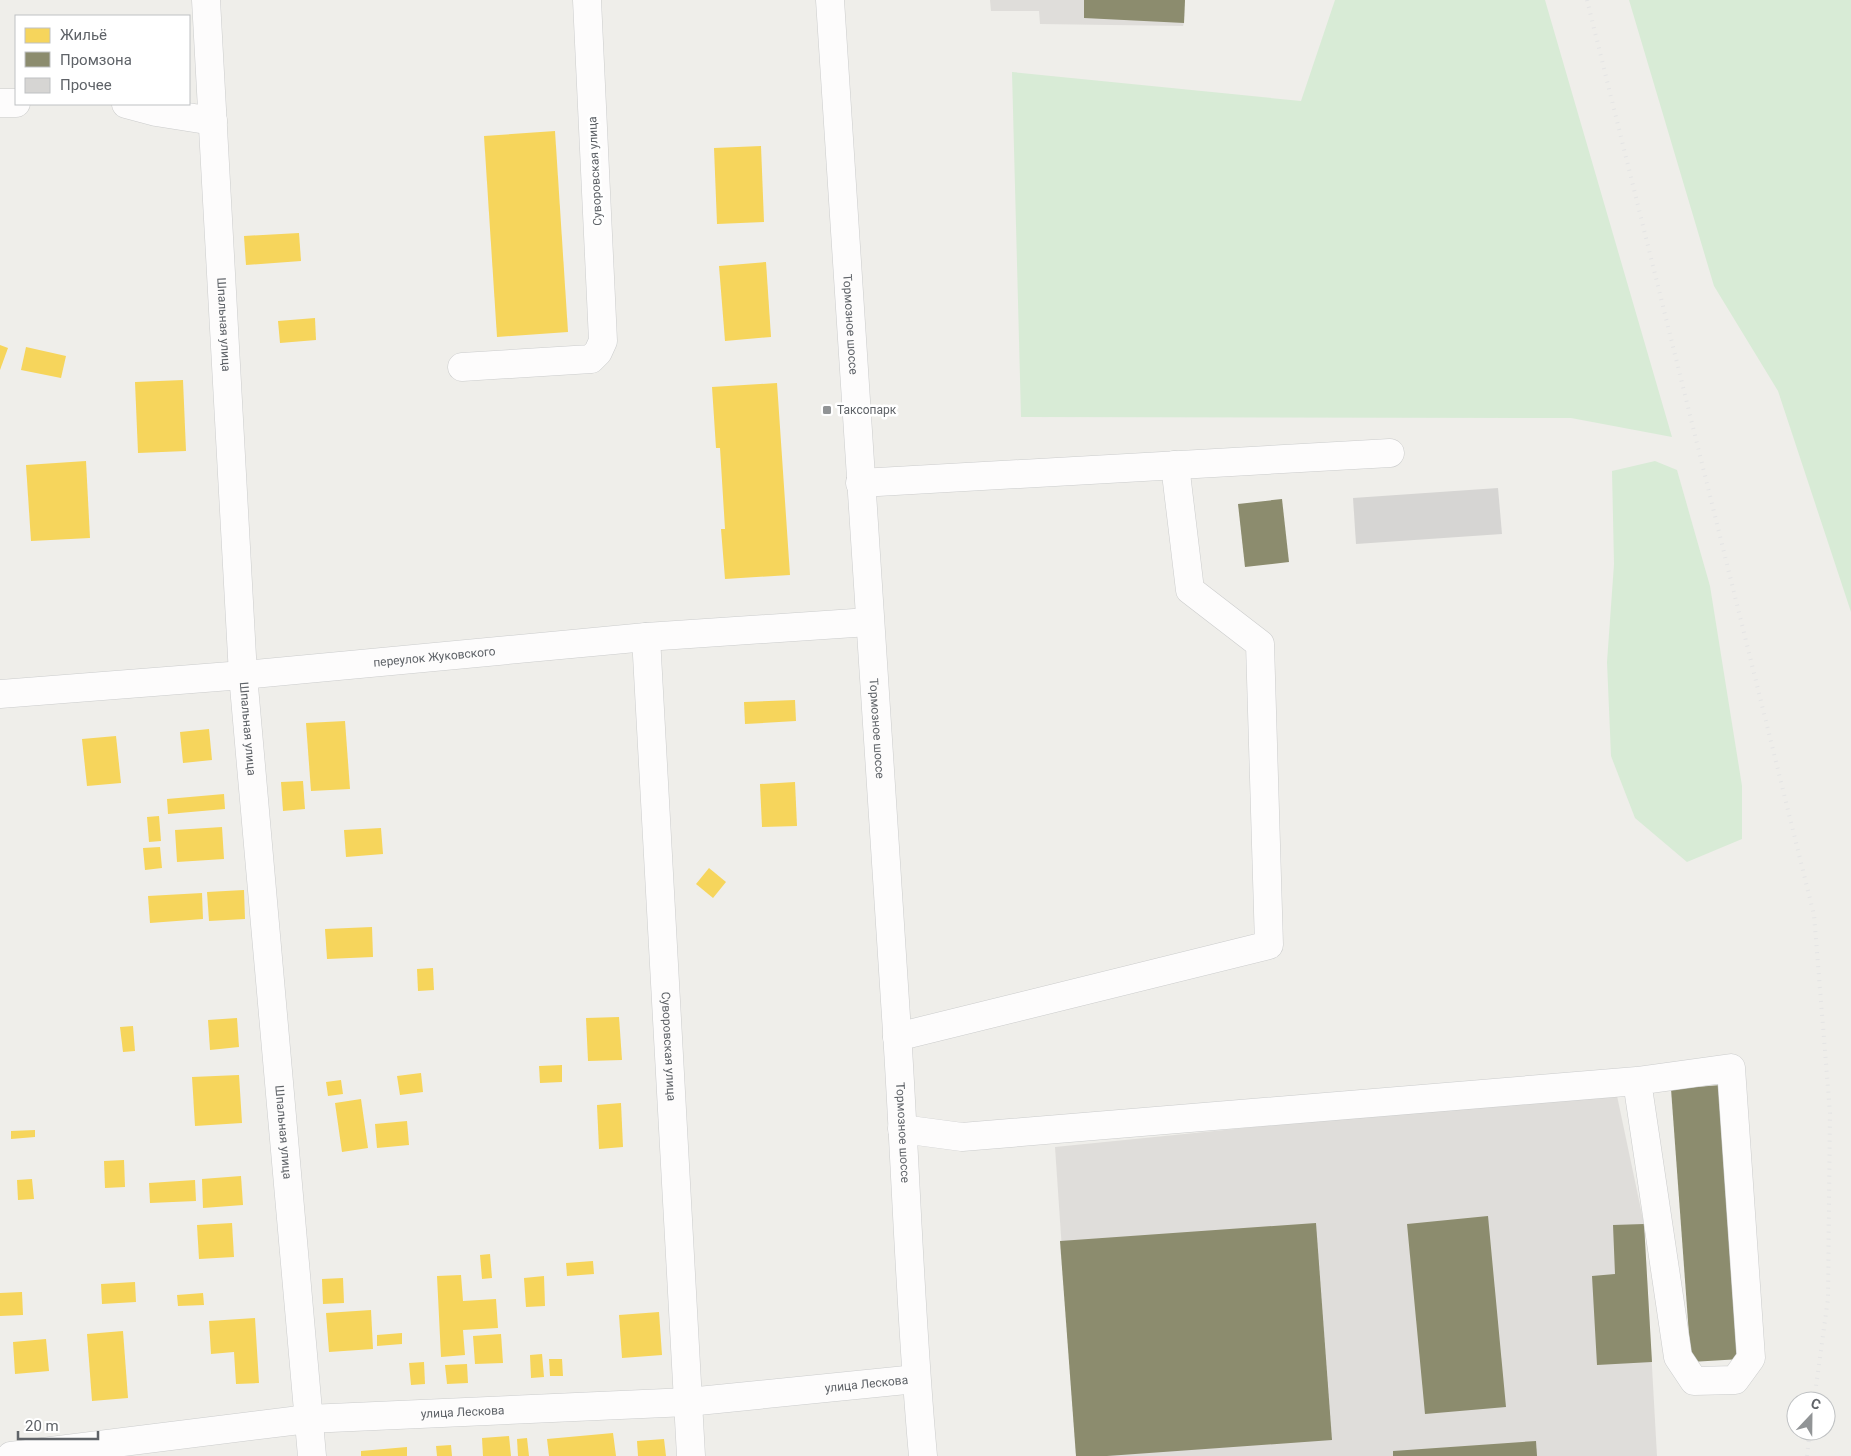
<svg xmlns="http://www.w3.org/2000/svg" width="1851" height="1456" viewBox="0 0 1851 1456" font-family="Roboto,sans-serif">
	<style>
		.industrial { fill: #dfddda }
		.green { fill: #d8ebd6 }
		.homes { fill: #f6d55c }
		.industry { fill: #8c8c6e }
		.building { fill: #d6d5d3 }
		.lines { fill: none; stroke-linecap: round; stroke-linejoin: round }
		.minor-casing { stroke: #cbcccc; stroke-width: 29 }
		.minor { stroke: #fdfcfc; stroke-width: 28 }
		.rail { stroke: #e4e4e4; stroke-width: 4; stroke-dasharray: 1 6; stroke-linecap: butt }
		.poi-dot { fill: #919496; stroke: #fff; stroke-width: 2 }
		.labels { text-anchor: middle; stroke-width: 5; stroke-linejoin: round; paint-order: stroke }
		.street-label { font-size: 12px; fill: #5f6368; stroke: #fff }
		.poi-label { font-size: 12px; fill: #5f6368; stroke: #fff; text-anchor: start }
	</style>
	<rect width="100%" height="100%" fill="#efeeea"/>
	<g class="industrial">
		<polygon points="990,0 1185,0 1184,23 1183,26 1040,24 1039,11 991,11"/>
		<polygon points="1616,1091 1644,1224 1657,1456 1076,1456 1055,1147"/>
	</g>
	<g class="green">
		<polygon points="1335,0 1545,0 1672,437 1571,418 1021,417 1012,72 1301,101"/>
		<polygon points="1629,0 1851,0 1851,612 1778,391 1714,286"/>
		<polygon points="1655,461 1677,470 1710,586 1742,786 1742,839 1687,862 1635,818 1611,756 1607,662 1614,564 1612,471"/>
	</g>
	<g class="homes">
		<polygon points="555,131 568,332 497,337 484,136"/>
		<polygon points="761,146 764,222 717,224 714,148"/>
		<polygon points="299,233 301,261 246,265 244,236"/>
		<polygon points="766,262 771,337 725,341 719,266"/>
		<polygon points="315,318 316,340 280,343 278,321"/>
		<polygon points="0,345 8,348 0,370"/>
		<polygon points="26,347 66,356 61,378 21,370"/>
		<polygon points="183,380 186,451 138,453 135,382"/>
		<polygon points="777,383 790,575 725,579 721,529 725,529 720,448 716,448 712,387"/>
		<polygon points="86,461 90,538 31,541 26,465"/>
		<polygon points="795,700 796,721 745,724 744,702"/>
		<polygon points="345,721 350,789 311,791 306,723"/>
		<polygon points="209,729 212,760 183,763 180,732"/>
		<polygon points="116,736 121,783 87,786 82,739"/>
		<polygon points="303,781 305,809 283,811 281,782"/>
		<polygon points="795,782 797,826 762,827 760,784"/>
		<polygon points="224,794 225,809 168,814 167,799"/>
		<polygon points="159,816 161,841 149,842 147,817"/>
		<polygon points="222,827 224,859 177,862 175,830"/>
		<polygon points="381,828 383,854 346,857 344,830"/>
		<polygon points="160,847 162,868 145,870 143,848"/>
		<polygon points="709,868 726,882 713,898 696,884"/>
		<polygon points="244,890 245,919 209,921 207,892"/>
		<polygon points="202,893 203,919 150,923 148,896"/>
		<polygon points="372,927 373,957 327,959 325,929"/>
		<polygon points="433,968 434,990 418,991 417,969"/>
		<polygon points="619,1017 622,1060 588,1061 586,1018"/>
		<polygon points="237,1018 239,1047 210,1050 208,1020"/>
		<polygon points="133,1026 135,1051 123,1052 120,1027"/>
		<polygon points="562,1065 562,1082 540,1083 539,1066"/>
		<polygon points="421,1073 423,1092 400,1095 397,1076"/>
		<polygon points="239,1075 242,1123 195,1126 192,1077"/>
		<polygon points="341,1080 343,1094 328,1096 326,1082"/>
		<polygon points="361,1099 368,1148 342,1152 335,1103"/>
		<polygon points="621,1103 623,1147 599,1149 597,1105"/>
		<polygon points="407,1121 409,1145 377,1148 375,1124"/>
		<polygon points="35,1130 35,1137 11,1139 11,1131"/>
		<polygon points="124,1160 125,1187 105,1188 104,1161"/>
		<polygon points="241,1176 243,1205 203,1208 202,1179"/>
		<polygon points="32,1179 34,1199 18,1200 17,1180"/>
		<polygon points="195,1180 196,1201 150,1203 149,1183"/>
		<polygon points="232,1223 234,1257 199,1259 197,1225"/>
		<polygon points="490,1254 492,1278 482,1279 480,1255"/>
		<polygon points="593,1261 594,1274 567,1276 566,1263"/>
		<polygon points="461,1275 463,1301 496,1299 498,1328 463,1330 465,1355 441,1357 437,1276"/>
		<polygon points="544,1276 545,1306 526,1307 524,1278"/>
		<polygon points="343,1278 344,1303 323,1304 322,1279"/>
		<polygon points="135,1282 136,1302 102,1304 101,1284"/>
		<polygon points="22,1292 23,1315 0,1316 0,1293"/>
		<polygon points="203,1293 204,1305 178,1306 177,1295"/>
		<polygon points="371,1310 373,1349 329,1352 326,1313"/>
		<polygon points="659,1312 662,1355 622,1358 619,1315"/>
		<polygon points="255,1318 259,1383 236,1384 234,1352 211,1354 209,1321"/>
		<polygon points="123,1331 128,1398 92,1401 87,1334"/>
		<polygon points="402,1333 402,1344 377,1346 377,1335"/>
		<polygon points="501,1334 503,1363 475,1364 473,1336"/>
		<polygon points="46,1339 49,1371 15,1374 13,1342"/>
		<polygon points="542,1354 544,1377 531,1378 530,1355"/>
		<polygon points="549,1359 562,1359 563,1376 550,1376"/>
		<polygon points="424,1362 425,1384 411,1385 409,1363"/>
		<polygon points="467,1364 468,1383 447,1384 445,1365"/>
		<polygon points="613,1433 616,1456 549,1456 547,1439"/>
		<polygon points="509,1436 511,1456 483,1456 482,1438"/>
		<polygon points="527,1438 529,1456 518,1456 517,1439"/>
		<polygon points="664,1439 666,1456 638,1456 637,1441"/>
		<polygon points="451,1445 452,1456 437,1456 436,1446"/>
		<polygon points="407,1447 407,1456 361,1456 361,1451"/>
	</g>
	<g class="industry">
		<polygon points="1084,0 1185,0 1184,23 1084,18"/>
		<polygon points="1282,499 1289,562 1245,567 1238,504"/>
		<polygon points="1721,1085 1741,1359 1691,1362 1671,1089"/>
		<polygon points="1488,1216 1506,1407 1425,1414 1407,1224"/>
		<polygon points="1316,1223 1332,1440 1107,1456 1076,1456 1060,1241"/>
		<polygon points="1644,1224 1652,1362 1597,1365 1592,1276 1615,1274 1613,1225"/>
		<polygon points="1536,1441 1537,1456 1393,1456 1393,1451"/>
	</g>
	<polygon class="building" points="1498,488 1502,534 1356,544 1353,498"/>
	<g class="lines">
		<g class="minor-casing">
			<g id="minor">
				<path id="s1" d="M206 0 243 675 312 1456"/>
				<path id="s2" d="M830 0C851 344 874 688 897 1032 906 1173 910 1315 923 1456"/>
				<polyline points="0,103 16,103"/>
				<polyline points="126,104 156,112 213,121"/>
				<polyline points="462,367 591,359 598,352 603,341 587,0"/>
				<polyline points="860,483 1390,453"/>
				<path id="s3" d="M646 637 691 1456"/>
				<path id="s4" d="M0 694 243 675 646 637 869 622"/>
				<polyline points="897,1037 1269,945 1260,644 1190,590 1175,465"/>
				<polyline points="902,1129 962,1137 1637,1081 1731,1068 1751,1358 1735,1380 1694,1381 1678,1357 1637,1081"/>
				<path id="s5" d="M11 1456 308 1419 688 1402 916 1379"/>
			</g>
		</g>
		<use href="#minor" class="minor"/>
		<g class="rail">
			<polyline points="1587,0 1814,915 1830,1113 1828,1299 1814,1401"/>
			<polyline points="1807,1456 1810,1431"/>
		</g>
	</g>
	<rect class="poi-dot" x="822" y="405" width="10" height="10" rx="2.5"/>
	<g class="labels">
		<g class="street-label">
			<text transform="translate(595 171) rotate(-93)" y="4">Суворовская улица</text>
			<text dy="4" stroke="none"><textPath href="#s2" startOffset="325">Тормозное шоссе</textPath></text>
			<text dy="4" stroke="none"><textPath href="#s1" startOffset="325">Шпальная улица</textPath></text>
			<text dy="4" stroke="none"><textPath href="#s4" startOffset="436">переулок Жуковского</textPath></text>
			<text dy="4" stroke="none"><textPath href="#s2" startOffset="730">Тормозное шоссе</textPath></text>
			<text dy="4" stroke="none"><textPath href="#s1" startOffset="730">Шпальная улица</textPath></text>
			<text dy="4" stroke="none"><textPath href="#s3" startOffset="410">Суворовская улица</textPath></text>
			<text dy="4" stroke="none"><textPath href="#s1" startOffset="1135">Шпальная улица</textPath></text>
			<text dy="4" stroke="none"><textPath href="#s2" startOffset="1135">Тормозное шоссе</textPath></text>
			<text dy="4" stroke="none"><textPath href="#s5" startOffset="859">улица Лескова</textPath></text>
			<text dy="4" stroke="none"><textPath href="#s5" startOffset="454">улица Лескова</textPath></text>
		</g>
		<g class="poi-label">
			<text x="837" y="414">Таксопарк</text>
		</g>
	</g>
	<rect x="15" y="15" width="175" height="90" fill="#ffffff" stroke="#bfc1c3"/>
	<rect x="25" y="28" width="25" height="15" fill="#f6d55c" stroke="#bfc1c3"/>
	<text x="60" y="40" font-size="15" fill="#5f6368">Жильё</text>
	<rect x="25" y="52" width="25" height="15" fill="#8c8c6e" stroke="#bfc1c3"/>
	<text x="60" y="65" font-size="15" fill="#5f6368">Промзона</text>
	<rect x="25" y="78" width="25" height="15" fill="#d6d5d3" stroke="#bfc1c3"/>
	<text x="60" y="90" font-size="15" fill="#5f6368">Прочее</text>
	<g transform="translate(1811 1416) rotate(22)"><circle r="24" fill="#ffffff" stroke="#bfc1c3"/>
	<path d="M0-4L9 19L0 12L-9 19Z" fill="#919496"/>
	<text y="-8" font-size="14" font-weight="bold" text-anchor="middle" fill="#5f6368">С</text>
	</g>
	<path d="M18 1431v8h80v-8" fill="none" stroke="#5f6368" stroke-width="2.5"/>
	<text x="25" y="1431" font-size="15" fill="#5f6368" stroke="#ffffff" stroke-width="4" paint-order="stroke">20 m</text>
</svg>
